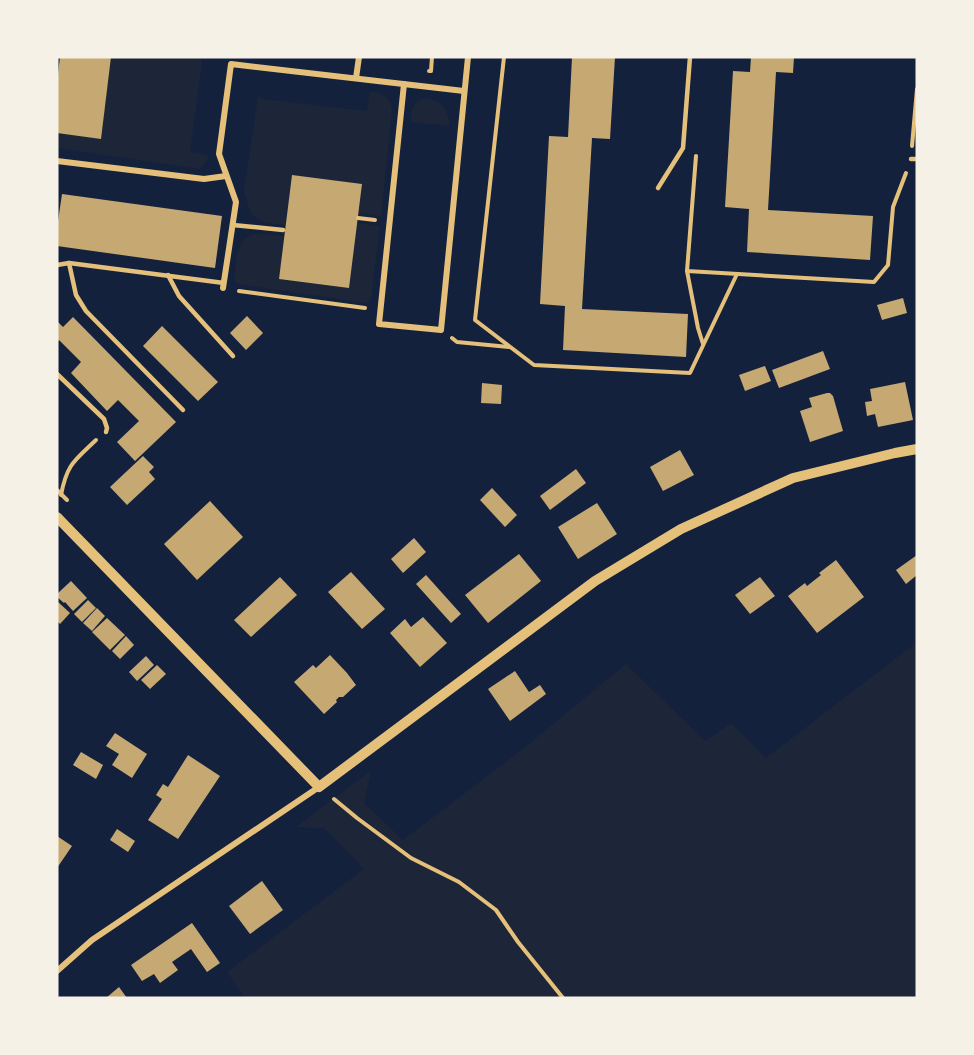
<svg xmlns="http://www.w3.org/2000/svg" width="974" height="1055" viewBox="0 0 974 1055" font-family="'Exo 2',sans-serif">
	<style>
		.green { fill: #1d2539 }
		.building { fill: #c6a872 }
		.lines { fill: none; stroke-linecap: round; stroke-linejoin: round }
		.path { stroke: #e5c07b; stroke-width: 4 }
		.service { stroke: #e5c07b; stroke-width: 4.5 }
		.minor { stroke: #e5c07b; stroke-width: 6 }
		.tertiary { stroke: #e5c07b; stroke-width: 10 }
	</style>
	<rect width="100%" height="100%" fill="#14213d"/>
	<g class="green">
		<polygon points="111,57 201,57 202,63 190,152 209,155 207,161 200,169 57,148 57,133 100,138"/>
		<path d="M370 92C382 93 390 96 392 110L381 216 359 213 362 184 292 175 285 225 265 223 258 219 251 214 244 192 258 96 261 99 367 111Z"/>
		<path d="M426 98C441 100 449 111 450 126L411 122C412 108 411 103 426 98Z"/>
		<path d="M357 223 380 226 371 299 366 303 238 284 234 280C237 262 235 233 259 234 267 234 276 235 284 236L279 279 349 288Z"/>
		<polygon points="917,642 917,998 245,998 227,972 364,869 324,828 296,827 371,771 364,803 403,840 519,752 626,664 705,741 731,723 766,758"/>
	</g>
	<g class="building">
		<polygon points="60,57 111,57 101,139 57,133 57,83"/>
		<polygon points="572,57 615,57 610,139 592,138 582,309 688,314 686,357 563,350 565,306 540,304 549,136 568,137"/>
		<polygon points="751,57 794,57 793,73 776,72 768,210 873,216 870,260 747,252 749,209 725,207 733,71 750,72"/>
		<polygon points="292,175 362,184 349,288 279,279"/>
		<polygon points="62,194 222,216 215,268 57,246 57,228"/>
		<polygon points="903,298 907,313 882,320 877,305"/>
		<polygon points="247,316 263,333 246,350 230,333"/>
		<polygon points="73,317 176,422 135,461 117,442 139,421 118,400 107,411 71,373 81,362 59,340 57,343 57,323 58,322 63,327"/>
		<polygon points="162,326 218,382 198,401 143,346"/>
		<polygon points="823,351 830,369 779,388 772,370"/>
		<polygon points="765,366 771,381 745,391 739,375"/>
		<polygon points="905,382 913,420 878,427 875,414 867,416 865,402 872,401 870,389"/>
		<polygon points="482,383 502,385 501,404 481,403"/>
		<polygon points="827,393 830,393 833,396 843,431 810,442 800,411 812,407 809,398"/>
		<polygon points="680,450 694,475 663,491 650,467"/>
		<polygon points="143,456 154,467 149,472 155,479 127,505 110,487"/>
		<polygon points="576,469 586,483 550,510 540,496"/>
		<polygon points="492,488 517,515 505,527 480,500"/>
		<polygon points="210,501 243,537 197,580 164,544"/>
		<polygon points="597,503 617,534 578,559 558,527"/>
		<polygon points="414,538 426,552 403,573 391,559"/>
		<polygon points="519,554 541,581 488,623 465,595"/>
		<polygon points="917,555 917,575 906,584 896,570"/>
		<polygon points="836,560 864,597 817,633 788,596 805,583 807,586 821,575 819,573"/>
		<polygon points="351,572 385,609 362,629 328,592"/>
		<polygon points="426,575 461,614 451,623 416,584"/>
		<polygon points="280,577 297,595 251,637 234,620"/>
		<polygon points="760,577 775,596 750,614 735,595"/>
		<polygon points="71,581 87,598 73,611 65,602 64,603 57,597 57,594"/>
		<polygon points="88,600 96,608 82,622 74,614"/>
		<polygon points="57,601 70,613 60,624 57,621"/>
		<polygon points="97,608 105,616 92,631 83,623"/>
		<polygon points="423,617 447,643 420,667 390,633 405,619 411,627"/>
		<polygon points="107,618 125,635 110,650 92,632"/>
		<polygon points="126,636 134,645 120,659 112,651"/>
		<polygon points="330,655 347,673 356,685 343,697 339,697 336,700 337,702 324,714 294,682 313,665 316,668"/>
		<polygon points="146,656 154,665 137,681 129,672"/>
		<polygon points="157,665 166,674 150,689 141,680"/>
		<polygon points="515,671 529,692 540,685 546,694 510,721 488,689"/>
		<polygon points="115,733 147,754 132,778 112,765 119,754 106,746"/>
		<polygon points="81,752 103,765 96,779 73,765"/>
		<polygon points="188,755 220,776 178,839 148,820 162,799 156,795 163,784 168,787"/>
		<polygon points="117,829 135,841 128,852 110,840"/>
		<polygon points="57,836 72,846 57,868"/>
		<polygon points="262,881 283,910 250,934 229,906"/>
		<polygon points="192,923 220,963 207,972 191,949 172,962 178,970 160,983 154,974 142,981 131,965"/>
		<polygon points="119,987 127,998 106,998"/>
	</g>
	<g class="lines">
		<g class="path">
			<polyline points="504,57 475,320 534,365 690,373 737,274"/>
			<polyline points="429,71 431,71 432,57"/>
			<polyline points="912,146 917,89"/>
			<polyline points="696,156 687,271 874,282 888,265 893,207 906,173"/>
			<polyline points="358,218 375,220"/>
			<polyline points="687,271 698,328 703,344"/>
			<polyline points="239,291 365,308"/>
			<polyline points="452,338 457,342 509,347"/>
			<polyline points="57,490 67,500"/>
			<path d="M61 495C67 464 74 461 96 440"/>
			<polyline points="334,799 357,818 411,858 459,882 496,910 518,942 563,998"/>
		</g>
		<g class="service">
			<polyline points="911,159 917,159"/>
			<polyline points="658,188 683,148 690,57"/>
			<polyline points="233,225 283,230"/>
			<polyline points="69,263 76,295 86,311 183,410"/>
			<polyline points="57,265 69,263 224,283"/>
			<polyline points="168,275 179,296 233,356"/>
			<polyline points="57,374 104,419 107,428 106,432"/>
		</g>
		<g class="minor">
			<polyline points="356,78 359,57"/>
			<polyline points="404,84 379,324 441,330 468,57"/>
			<polyline points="57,161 204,179 226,176"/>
			<polyline points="223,288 236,202 219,154 231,64 464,91"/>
			<polyline points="57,971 92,940 319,787"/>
		</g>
		<polyline class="tertiary" points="57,517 319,787 595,581 681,529 793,478 895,453 917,449"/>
	</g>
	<rect width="974" height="1055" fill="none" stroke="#f6f1e7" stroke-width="117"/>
</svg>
